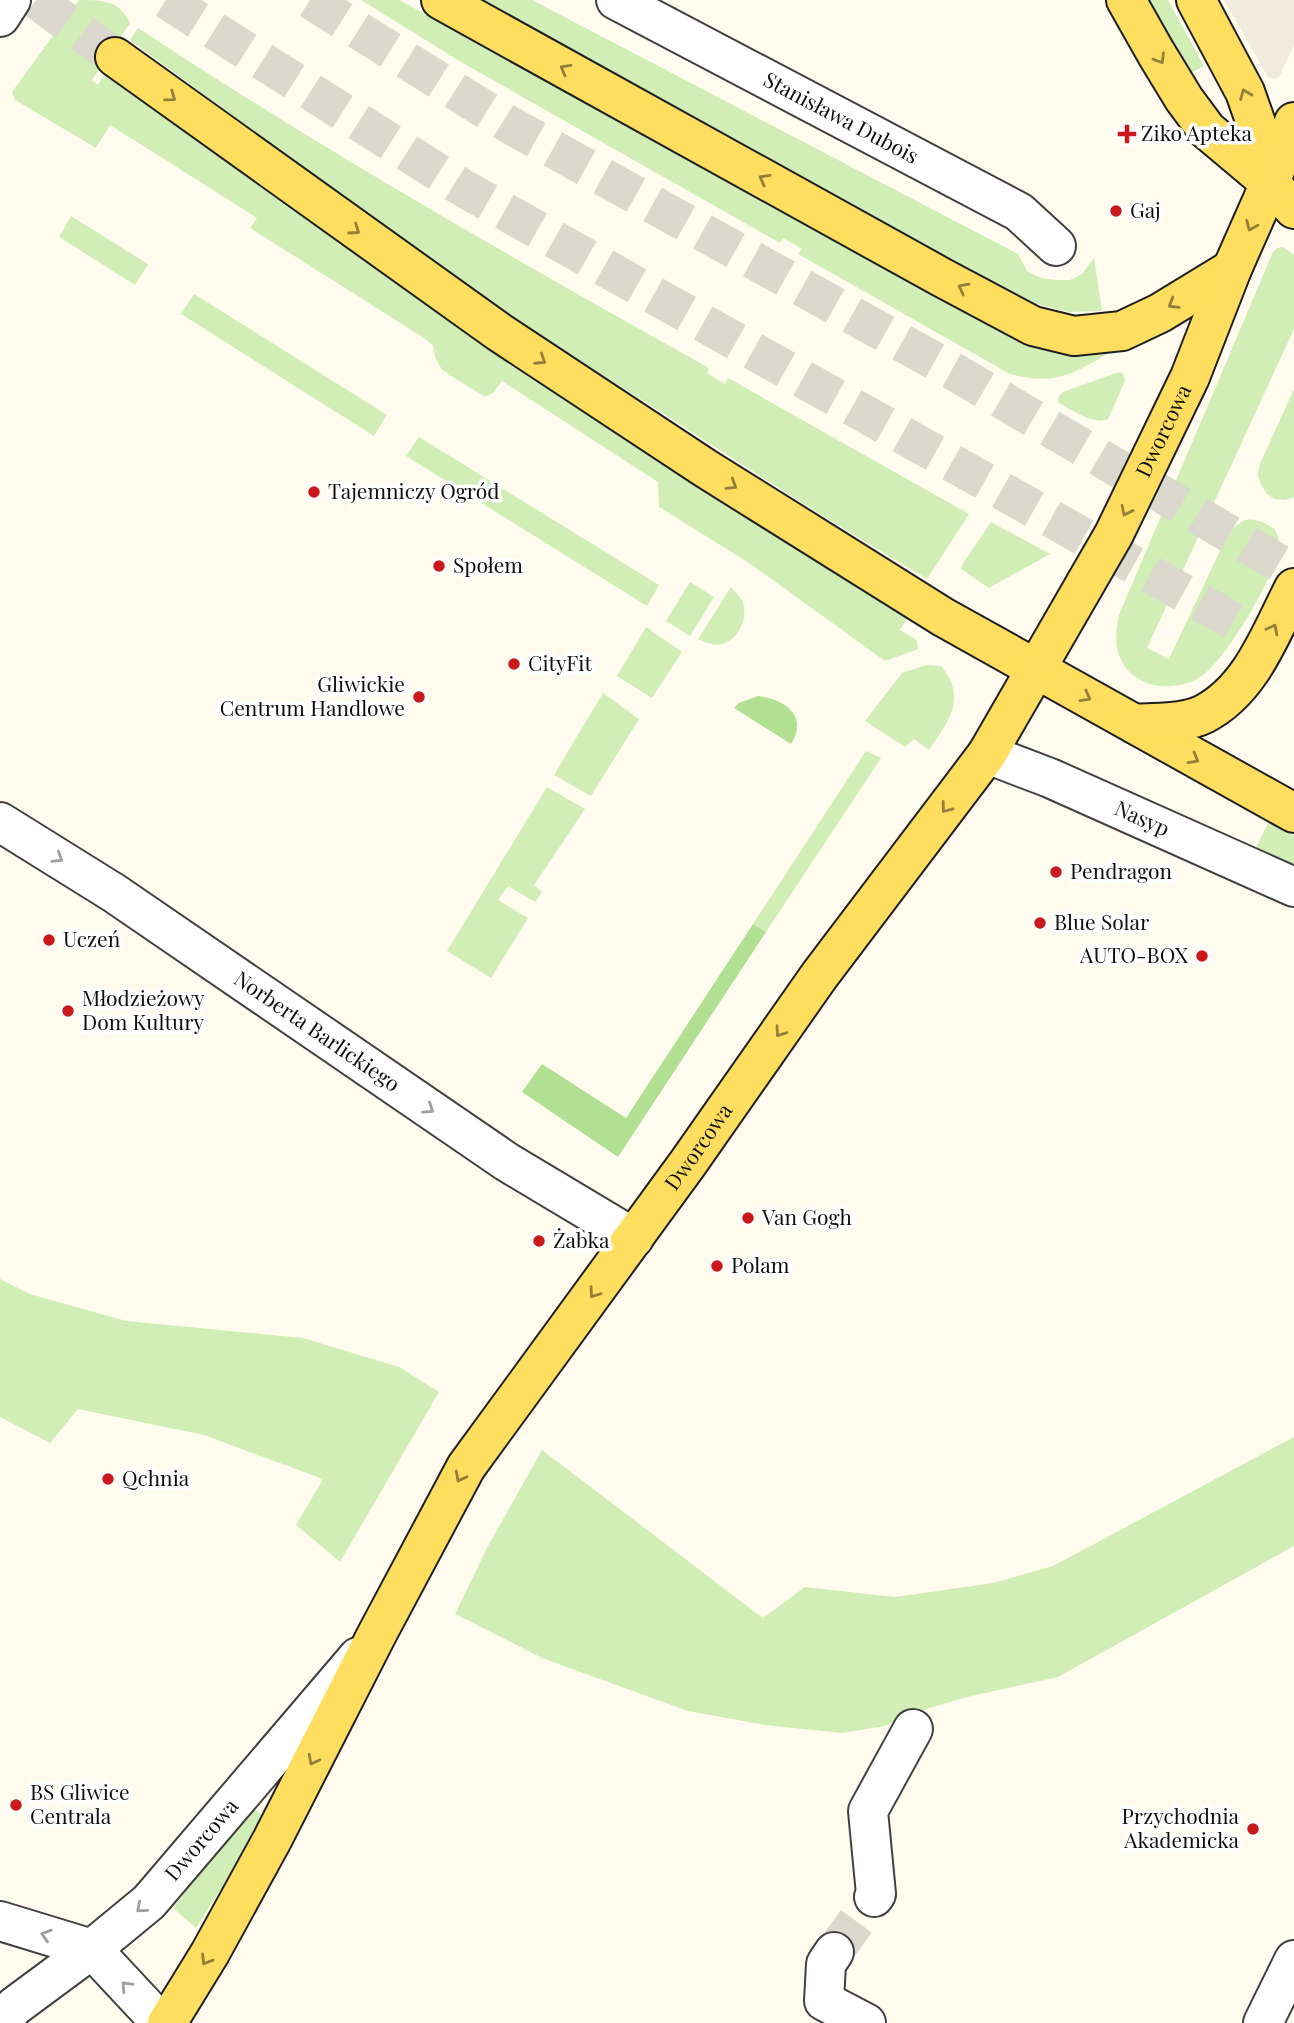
<svg xmlns="http://www.w3.org/2000/svg" width="1294" height="2023" viewBox="0 0 1294 2023" font-family="'Playfair Display',serif">
	<style>
		.green { fill: #d0eeb5 }
		.forest { fill: #b2e092 }
		.plaza { fill: #f0ecdd }
		.lines { fill: none; stroke-linecap: round; stroke-linejoin: round }
		.minor-tunnel { stroke: #dbd8cd; stroke-width: 38; stroke-dasharray: 38 19; stroke-linecap: butt }
		.major-tunnel { stroke: #dbd8cd; stroke-width: 38; stroke-dasharray: 38 19; stroke-linecap: butt }
		.minor-casing { stroke: #414141; stroke-width: 42 }
		.major-casing { stroke: #1f1f1f; stroke-width: 42 }
		.minor { stroke: #fff; stroke-width: 38 }
		.major { stroke: #ffde5f; stroke-width: 38 }
		.oneway { stroke: #93803b }
		.oneway2 { stroke: #9f9f9f }
		.poi-dot { fill: #cb191b; stroke: #fff; stroke-width: 2.5 }
		.labels { text-anchor: middle; stroke-width: 7; stroke-linejoin: round; paint-order: stroke }
		.street-label { font-size: 21px; fill: #0e0e0e; stroke: #fff }
		.poi-label { font-size: 21px; fill: #0e0e0e; stroke: #fff; text-anchor: start }
	</style>
	<rect width="100%" height="100%" fill="#fffcef"/>
	<g class="green">
		<path d="M79 0C102 0 120 0 130 23L92 80 98 85 104 75 505 360 908 616 900 630 917 640 918 649 885 661 749 563 659 507 658 482 502 381 493 393 485 397 442 370 435 357 433 346 424 338 250 228 257 218 110 125 96 148 15 100 12 92Z"/>
		<path d="M361 0H399L532 71 1116 349C1075 372 1059 387 1010 374L798 254 802 249 783 238 780 243 461 62Z"/>
		<polygon points="470,0 532,0 1018,254 1027,271 1041,278 1057,280 1070,280 1082,274 1094,258 1102,311 1068,312 1033,303"/>
		<polygon points="1148,0 1168,0 1204,66 1189,74"/>
		<path d="M138 28C323 150 516 260 709 368L707 373 725 384 728 378 969 514 927 579 821 515 531 329 396 236 130 40Z"/>
		<polygon points="71,216 148,264 135,285 59,237"/>
		<path d="M1283 247 1294 255V329L1147 648 1169 659 1226 538C1241 515 1253 515 1275 529 1277 534 1279 539 1279 544 1277 574 1224 665 1197 679 1165 695 1124 685 1117 647 1115 636 1117 625 1119 615L1273 252 1277 248Z"/>
		<polygon points="194,294 387,415 374,436 181,314"/>
		<path d="M1119 372 1123 374 1125 381 1108 419C1093 425 1071 410 1058 402L1059 396 1063 392Z"/>
		<polygon points="1294,389 1294,497 1286,500 1275,499 1267,494 1261,485 1258,476 1259,466"/>
		<polygon points="419,437 659,585 647,606 406,456"/>
		<polygon points="991,522 1050,554 989,588 961,569 962,565"/>
		<polygon points="690,582 714,597 690,636 666,621"/>
		<path d="M731 587C734 591 739 595 742 600 749 614 740 638 725 643 717 647 706 643 698 639Z"/>
		<polygon points="646,627 682,652 652,698 617,676"/>
		<path d="M926 665 941 666C968 698 948 722 929 750L914 739 905 747 865 721 902 673Z"/>
		<polygon points="603,693 639,719 591,796 554,775"/>
		<polygon points="866,751 881,758 766,932 753,924"/>
		<polygon points="547,787 585,809 534,885 542,892 535,902 508,886 498,900 528,918 491,978 447,951"/>
		<polygon points="1268,823 1294,836 1294,868 1255,850"/>
		<polygon points="0,1279 30,1294 126,1321 303,1338 399,1367 439,1392 340,1562 296,1525 323,1479 204,1435 78,1409 50,1443 0,1417"/>
		<polygon points="1294,1437 1294,1546 1058,1677 967,1697 923,1710 885,1726 842,1733 765,1725 688,1711 542,1658 455,1614 488,1546 542,1450 763,1618 805,1587 895,1597 993,1583 1053,1566"/>
		<polygon points="251,1806 262,1815 222,1887 196,1928 173,1908"/>
	</g>
	<g class="forest">
		<path d="M758 696C784 699 809 716 791 744L734 708 739 703Z"/>
		<polygon points="753,924 766,932 618,1157 522,1092 542,1064 626,1118"/>
	</g>
	<polygon class="plaza" points="1224,0 1294,0 1294,46 1279,77 1274,79 1268,77"/>
	<g class="lines">
		<polyline class="minor-tunnel" points="834,1952 874,1897"/>
		<g class="major-tunnel">
			<polyline points="36,0 115,57"/>
			<polyline points="166,0 463,188 1294,655"/>
			<polyline points="310,0 508,124 958,374 1294,572"/>
		</g>
		<g class="minor-casing">
			<g id="minor">
				<path id="s1" d="M616 0 1019 212 1056 246"/>
				<polyline points="0,17 11,0"/>
				<path id="s2" d="M987 754 1050 778 1294 887"/>
				<path id="s3" d="M0 822 114 893 507 1162 634 1238"/>
				<polyline points="874,1897 876,1894 868,1811 913,1729"/>
				<polyline points="0,1921 92,1949 161,2023"/>
				<polyline points="834,1952 826,1964 824,2001 866,2023"/>
				<path id="s4" d="M0 2022 15 2006 92 1949 149 1902 358 1657"/>
				<polyline points="1263,2023 1294,1960"/>
			</g>
		</g>
		<g class="major-casing">
			<g id="major">
				<polyline points="441,0 941,277 1033,326 1074,336 1122,331 1160,313 1232,269"/>
				<polyline points="1126,0 1156,53 1184,99 1207,130 1270,183 1294,209"/>
				<polyline points="1196,0 1245,92 1257,126 1270,183"/>
				<polyline points="115,57 499,332 705,468 943,617 1294,813"/>
				<path d="M1135 724C1157 722 1184 724 1204 714 1252 689 1271 632 1294 588"/>
				<path id="s5" d="M167 2023 210 1953 272 1840 377 1634 466 1467 688 1163 819 976 987 754 1114 534 1190 377 1232 269 1270 183 1294 122"/>
			</g>
		</g>
		<use href="#minor" class="minor"/>
		<use href="#major" class="major"/>
	</g>
	<defs><path id="oneway-chevron" d="M-2-3.5L2.5 0L-2 3.5" fill="none" stroke-width="1.6" stroke-linecap="round" stroke-linejoin="round" transform="scale(1.75)"/></defs>
	<g class="oneway">
		<use href="#oneway-chevron" transform="translate(1160 59) rotate(59)"/>
		<use href="#oneway-chevron" transform="translate(565 69) rotate(-151)"/>
		<use href="#oneway-chevron" transform="translate(1245 94) rotate(-112)"/>
		<use href="#oneway-chevron" transform="translate(171 97) rotate(36)"/>
		<use href="#oneway-chevron" transform="translate(764 179) rotate(-151)"/>
		<use href="#oneway-chevron" transform="translate(1251 226) rotate(114)"/>
		<use href="#oneway-chevron" transform="translate(355 230) rotate(35)"/>
		<use href="#oneway-chevron" transform="translate(963 288) rotate(-152)"/>
		<use href="#oneway-chevron" transform="translate(1173 304) rotate(149)"/>
		<use href="#oneway-chevron" transform="translate(541 360) rotate(33)"/>
		<use href="#oneway-chevron" transform="translate(732 485) rotate(32)"/>
		<use href="#oneway-chevron" transform="translate(1126 511) rotate(116)"/>
		<use href="#oneway-chevron" transform="translate(1273 629) rotate(-63)"/>
		<use href="#oneway-chevron" transform="translate(1086 697) rotate(29)"/>
		<use href="#oneway-chevron" transform="translate(1194 759) rotate(30)"/>
		<use href="#oneway-chevron" transform="translate(946 808) rotate(127)"/>
		<use href="#oneway-chevron" transform="translate(780 1032) rotate(125)"/>
		<use href="#oneway-chevron" transform="translate(594 1293) rotate(126)"/>
		<use href="#oneway-chevron" transform="translate(460 1477) rotate(118)"/>
		<use href="#oneway-chevron" transform="translate(313 1760) rotate(117)"/>
		<use href="#oneway-chevron" transform="translate(206 1960) rotate(121)"/>
	</g>
	<g class="oneway2">
		<use href="#oneway-chevron" transform="translate(58 858) rotate(32)"/>
		<use href="#oneway-chevron" transform="translate(429 1109) rotate(34)"/>
		<use href="#oneway-chevron" transform="translate(141 1908) rotate(139)"/>
		<use href="#oneway-chevron" transform="translate(46 1935) rotate(-163)"/>
		<use href="#oneway-chevron" transform="translate(126 1986) rotate(-133)"/>
	</g>
	<g class="poi-dot">
		<path d="M1123.5 123.5h7v7h7v7h-7v7h-7v-7h-7v-7h7z"/>
		<circle cx="1116" cy="211" r="7"/>
		<circle cx="314" cy="492" r="7"/>
		<circle cx="439" cy="566" r="7"/>
		<circle cx="514" cy="664" r="7"/>
		<circle cx="419" cy="697" r="7"/>
		<circle cx="1056" cy="872" r="7"/>
		<circle cx="1040" cy="923" r="7"/>
		<circle cx="49" cy="940" r="7"/>
		<circle cx="1202" cy="956" r="7"/>
		<circle cx="68" cy="1011" r="7"/>
		<circle cx="748" cy="1218" r="7"/>
		<circle cx="539" cy="1241" r="7"/>
		<circle cx="717" cy="1266" r="7"/>
		<circle cx="108" cy="1479" r="7"/>
		<circle cx="16" cy="1805" r="7"/>
		<circle cx="1253" cy="1829" r="7"/>
	</g>
	<g class="labels">
		<g class="street-label">
			<text dy="7" stroke="none"><textPath href="#s1" startOffset="254">Stanisława Dubois</textPath></text>
			<text dy="7" stroke="none"><textPath href="#s5" startOffset="1883">Dworcowa</textPath></text>
			<text dy="7" stroke="none"><textPath href="#s2" startOffset="168">Nasyp</textPath></text>
			<text dy="7" stroke="none"><textPath href="#s3" startOffset="380">Norberta Barlickiego</textPath></text>
			<text dy="7" stroke="none"><textPath href="#s5" startOffset="1027">Dworcowa</textPath></text>
			<text dy="7" stroke="none"><textPath href="#s4" startOffset="273">Dworcowa</textPath></text>
		</g>
		<g class="poi-label">
			<text x="1141" y="141">Ziko Apteka</text>
			<text x="1130" y="218">Gaj</text>
			<text x="328" y="499">Tajemniczy Ogród</text>
			<text x="453" y="573">Społem</text>
			<text x="528" y="671">CityFit</text>
			<text x="405" y="692" text-anchor="end">Gliwickie<tspan x="405" dy="24">Centrum Handlowe</tspan></text>
			<text x="1070" y="879">Pendragon</text>
			<text x="1054" y="930">Blue Solar</text>
			<text x="63" y="947">Uczeń</text>
			<text x="1188" y="963" text-anchor="end">AUTO-BOX</text>
			<text x="82" y="1006">Młodzieżowy<tspan x="82" dy="24">Dom Kultury</tspan></text>
			<text x="762" y="1225">Van Gogh</text>
			<text x="553" y="1248">Żabka</text>
			<text x="731" y="1273">Polam</text>
			<text x="122" y="1486">Qchnia</text>
			<text x="30" y="1800">BS Gliwice<tspan x="30" dy="24">Centrala</tspan></text>
			<text x="1239" y="1824" text-anchor="end">Przychodnia<tspan x="1239" dy="24">Akademicka</tspan></text>
		</g>
	</g>
</svg>
